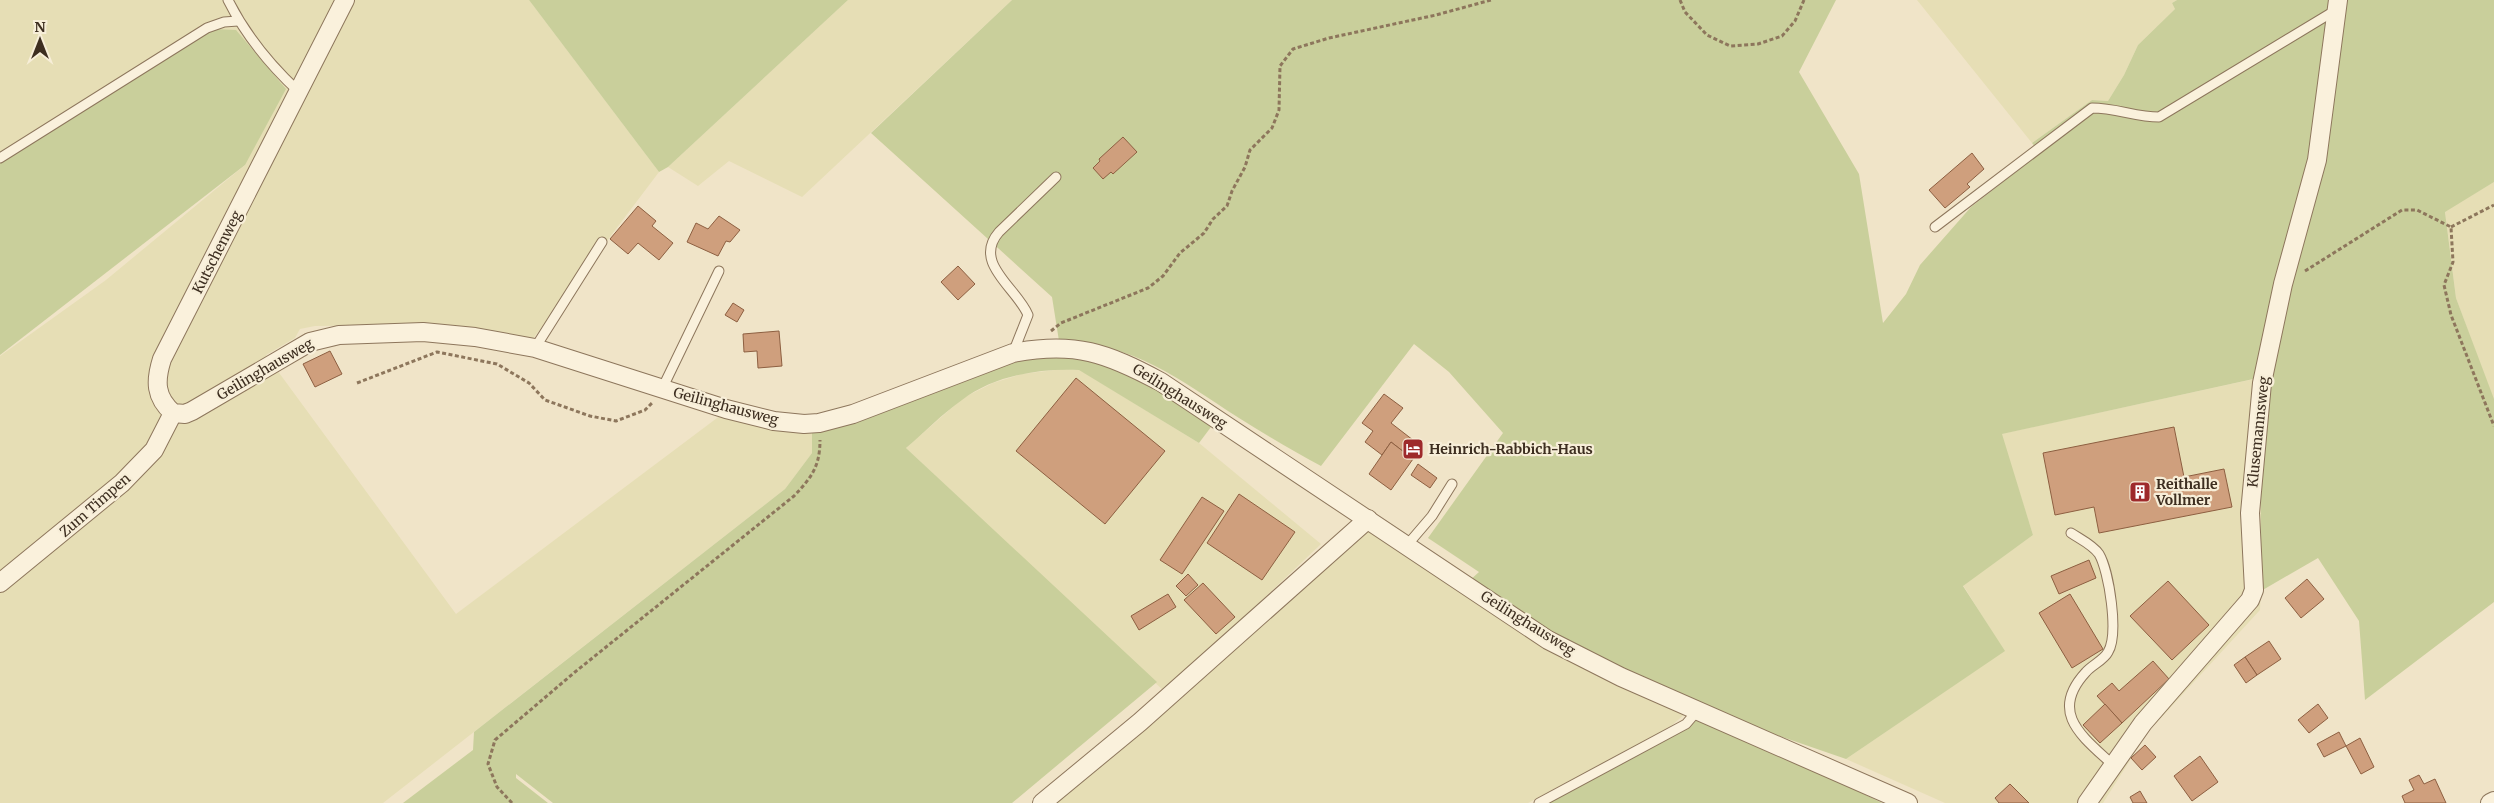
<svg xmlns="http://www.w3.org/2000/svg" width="2494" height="803" viewBox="0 0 2494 803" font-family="Merriweather,serif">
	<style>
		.farmland { fill: #e6deb5 }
		.green { fill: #c9cf9b }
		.building { fill: #cf9f7d; stroke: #8d5f41 }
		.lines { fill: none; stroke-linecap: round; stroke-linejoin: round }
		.service-casing { stroke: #8d765c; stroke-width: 11 }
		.minor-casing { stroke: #8d765c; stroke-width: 20 }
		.path { stroke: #8d765c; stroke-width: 3; stroke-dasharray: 4 2.5; stroke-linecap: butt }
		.service { stroke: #faf1dc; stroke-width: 9 }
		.minor { stroke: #faf1dc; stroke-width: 18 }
		.labels { text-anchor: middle; stroke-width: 4.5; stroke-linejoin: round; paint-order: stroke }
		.street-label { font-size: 14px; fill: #3d2e20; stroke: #f7eed8 }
		.poi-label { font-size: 14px; font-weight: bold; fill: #3d2e20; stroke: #f7eed8; text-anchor: start }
	</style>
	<rect width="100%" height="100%" fill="#f0e4c8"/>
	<g class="farmland">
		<polygon points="0,0 529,0 659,172 532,340 417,325 315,326 300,329 295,338 266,355 456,614 721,415 772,429 812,433 812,453 785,489 383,803 0,803 0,356 106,280 245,165 0,157"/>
		<polygon points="848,0 1012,0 802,197 729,161 698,186 668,167"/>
		<polygon points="1917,0 2177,0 2172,3 2175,9 2138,45 2124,75 2108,101 2092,100 2032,143"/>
		<polygon points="2494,182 2494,401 2456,298 2445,211"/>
		<polygon points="1063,369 1080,370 1199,443 1321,544 1165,692 906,448 963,398 993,383 1022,374"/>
		<polygon points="2268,376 2260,610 2148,732 2103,803 1945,803 1846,759 2004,651 1963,585 2033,535 2001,434"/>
		<polygon points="1368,522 1686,713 1670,727 1528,803 1056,803"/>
	</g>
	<g class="green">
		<polygon points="529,0 848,0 668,167 659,172"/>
		<path d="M1012 0H1836L1799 72 1859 174 1883 323 1906 294 1920 265 1971 207 2040 153 2032 143 2092 100 2108 101 2124 75 2138 45 2175 9 2172 3 2177 0H2494V182L2445 212 2456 298 2494 399V602L2365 700 2359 621 2318 558 2261 591V471L2267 376 2002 434 2033 535 1963 586 2005 651 1846 759 1698 708 1621 676 1468 582 1479 572 1428 538 1503 433 1449 372 1414 344 1321 466C1293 451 1266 435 1239 418 1175 377 1138 345 1059 341L1052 297 871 133Z"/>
		<polygon points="214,29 236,30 286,89 245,165 0,355 0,157"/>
		<path d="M1061 355 1125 365 1214 423 1199 443 1079 370C1041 368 994 375 962 400 942 414 925 432 906 448L1157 682 1012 803H553L516 774V778L548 803H403L473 750 474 732 785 489 812 453V433L840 426 1014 359Z"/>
		<polygon points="1701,713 1882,803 1549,803"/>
	</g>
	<g class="building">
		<polygon points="1123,137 1137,152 1113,174 1111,172 1103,179 1093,168 1100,161 1099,159"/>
		<polygon points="1972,153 1984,169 1967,184 1970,187 1945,208 1929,190"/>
		<polygon points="638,206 656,221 652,226 673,243 659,260 638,243 628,254 610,239"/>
		<polygon points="719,216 740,230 730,242 726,241 718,256 687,242 696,223 708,229"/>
		<polygon points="958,266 975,284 958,300 941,282"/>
		<polygon points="733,303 744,310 737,322 725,315"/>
		<polygon points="779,331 782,366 758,368 757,351 744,352 743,334"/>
		<polygon points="330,351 342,374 315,387 303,364"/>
		<polygon points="1076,378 1165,451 1105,524 1016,451"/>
		<polygon points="1384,394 1403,408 1391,423 1422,447 1413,459 1391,442 1382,455 1365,442 1373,431 1362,423"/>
		<polygon points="2174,427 2184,477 2224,469 2232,507 2099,533 2094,507 2055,515 2043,453"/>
		<polygon points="1391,442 1413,459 1391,490 1369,474"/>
		<polygon points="1418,464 1437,478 1430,488 1411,475"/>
		<polygon points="1239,494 1295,532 1262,580 1207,543"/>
		<polygon points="1202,497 1224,511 1182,574 1160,560"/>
		<polygon points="2089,560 2096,578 2059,594 2051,576"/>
		<polygon points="1188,574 1198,585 1186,596 1176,586"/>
		<polygon points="2307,579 2324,599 2301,618 2285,598"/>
		<polygon points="2168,581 2209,625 2172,660 2130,616"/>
		<polygon points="1203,583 1235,617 1216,634 1184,600"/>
		<polygon points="1168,594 1176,607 1139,630 1131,616"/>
		<polygon points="2070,594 2103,649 2072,668 2039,613"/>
		<polygon points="2269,641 2281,659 2257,675 2245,657"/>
		<polygon points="2245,657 2257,675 2246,683 2234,665"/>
		<polygon points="2153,661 2169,679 2122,723 2097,696 2112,683 2119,691"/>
		<polygon points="2105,704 2122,723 2100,743 2083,725"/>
		<polygon points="2318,704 2328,718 2309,733 2298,720"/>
		<polygon points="2339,732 2346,746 2324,757 2317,744"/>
		<polygon points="2360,738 2374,767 2361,774 2346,746"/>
		<polygon points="2145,745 2156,757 2142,770 2131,758"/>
		<polygon points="2200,756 2218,782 2192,801 2174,776"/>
		<polygon points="2419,775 2424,784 2435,779 2446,803 2405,803 2402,796 2414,790 2409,780"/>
		<polygon points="2010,784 2029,803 1999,803 1995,798"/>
		<polygon points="2140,791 2147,803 2133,803 2130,797"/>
	</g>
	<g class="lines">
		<g class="service-casing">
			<g id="service">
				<path d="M228 0C245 34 270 65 298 91"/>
				<polyline points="0,158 207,28 224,22 238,21"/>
				<path d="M1935 227 2092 108C2116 108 2136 117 2159 117L2336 10"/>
				<polyline points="535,348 602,242"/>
				<path d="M1013 353 1028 315C1017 288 972 263 999 232L1056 177"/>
				<polyline points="662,389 719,271"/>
				<path d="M2071 533C2080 539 2093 545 2099 554 2109 571 2119 634 2108 652 2104 660 2092 665 2086 672 2048 713 2083 737 2113 765"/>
				<polyline points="1408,544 1432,516 1452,484"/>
				<polyline points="1539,803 1686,724 1698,710"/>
			</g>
		</g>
		<g class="minor-casing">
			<g id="minor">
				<path d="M345 0 162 359C155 381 155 397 173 413L185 414 192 411 310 342 339 335 423 332 475 337 535 348 726 409 774 421 804 424 819 423 853 414 1013 353C1075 341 1107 353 1161 382L1548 640 1621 677 1908 803"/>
				<polyline points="0,583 122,483 154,450 173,413"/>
				<polyline points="1042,803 1140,722 1368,519"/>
				<polyline points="2087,803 2143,723 2250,600 2254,590 2250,513 2262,383 2283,284 2317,160 2338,0"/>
				<polyline points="2490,803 2494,801"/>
			</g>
		</g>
		<g class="path">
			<polyline points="1680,0 1685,12 1707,35 1730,46 1758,44 1782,36 1795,21 1804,0"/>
			<polyline points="2451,227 2494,205"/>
			<polyline points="2305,271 2402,210 2417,210 2451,227 2453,262 2444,285 2451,315 2494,426"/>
			<polyline points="1051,331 1061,323 1148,288 1163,276 1180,253 1204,233 1213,219 1227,206 1232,191 1245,167 1250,150 1272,128 1279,110 1280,66 1293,49 1329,38 1436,15 1491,0"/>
			<polyline points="357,383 437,352 497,364 529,383 545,400 590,416 616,421 645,410 652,403"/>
			<path d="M512 803 497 787 488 764 495 740 575 672 794 496C811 478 820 467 820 440"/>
		</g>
		<use href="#service" class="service"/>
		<use href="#minor" class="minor"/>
	</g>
	<defs>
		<g id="hotel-square" transform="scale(1.125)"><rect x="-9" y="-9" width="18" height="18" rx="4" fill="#9e2a2b" stroke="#f7eed8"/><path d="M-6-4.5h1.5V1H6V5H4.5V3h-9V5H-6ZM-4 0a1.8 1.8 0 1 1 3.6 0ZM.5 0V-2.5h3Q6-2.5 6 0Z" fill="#fff"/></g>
		<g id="building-square" transform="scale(1.125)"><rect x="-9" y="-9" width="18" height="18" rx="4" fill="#9e2a2b" stroke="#f7eed8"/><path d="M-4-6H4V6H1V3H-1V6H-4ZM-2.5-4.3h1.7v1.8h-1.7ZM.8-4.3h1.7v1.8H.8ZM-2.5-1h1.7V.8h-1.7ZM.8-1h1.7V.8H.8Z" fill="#fff"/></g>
	</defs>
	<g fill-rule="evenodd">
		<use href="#hotel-square" x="1413" y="449"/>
		<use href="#building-square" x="2140" y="492"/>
	</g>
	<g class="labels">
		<g class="street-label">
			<text transform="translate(217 252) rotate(-63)" y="5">Kutschenweg</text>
			<text transform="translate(265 369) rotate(-30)" y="5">Geilinghausweg</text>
			<text transform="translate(1180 396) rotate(32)" y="5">Geilinghausweg</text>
			<text transform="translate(726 406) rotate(15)" y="5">Geilinghausweg</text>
			<text transform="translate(2258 432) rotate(-84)" y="5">Klusemannsweg</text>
			<text transform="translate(95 505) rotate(-41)" y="5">Zum Timpen</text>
			<text transform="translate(1528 623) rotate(32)" y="5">Geilinghausweg</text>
		</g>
		<g class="poi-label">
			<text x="1429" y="454">Heinrich-Rabbich-Haus</text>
			<text x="2156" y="489">Reithalle<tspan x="2156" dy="16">Vollmer</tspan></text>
		</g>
	</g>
	<g transform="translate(40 40)" stroke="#f7eed8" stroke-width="4" paint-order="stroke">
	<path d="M0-4L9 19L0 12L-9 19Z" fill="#3d2e20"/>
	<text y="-8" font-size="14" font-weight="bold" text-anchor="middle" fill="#3d2e20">N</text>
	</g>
</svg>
